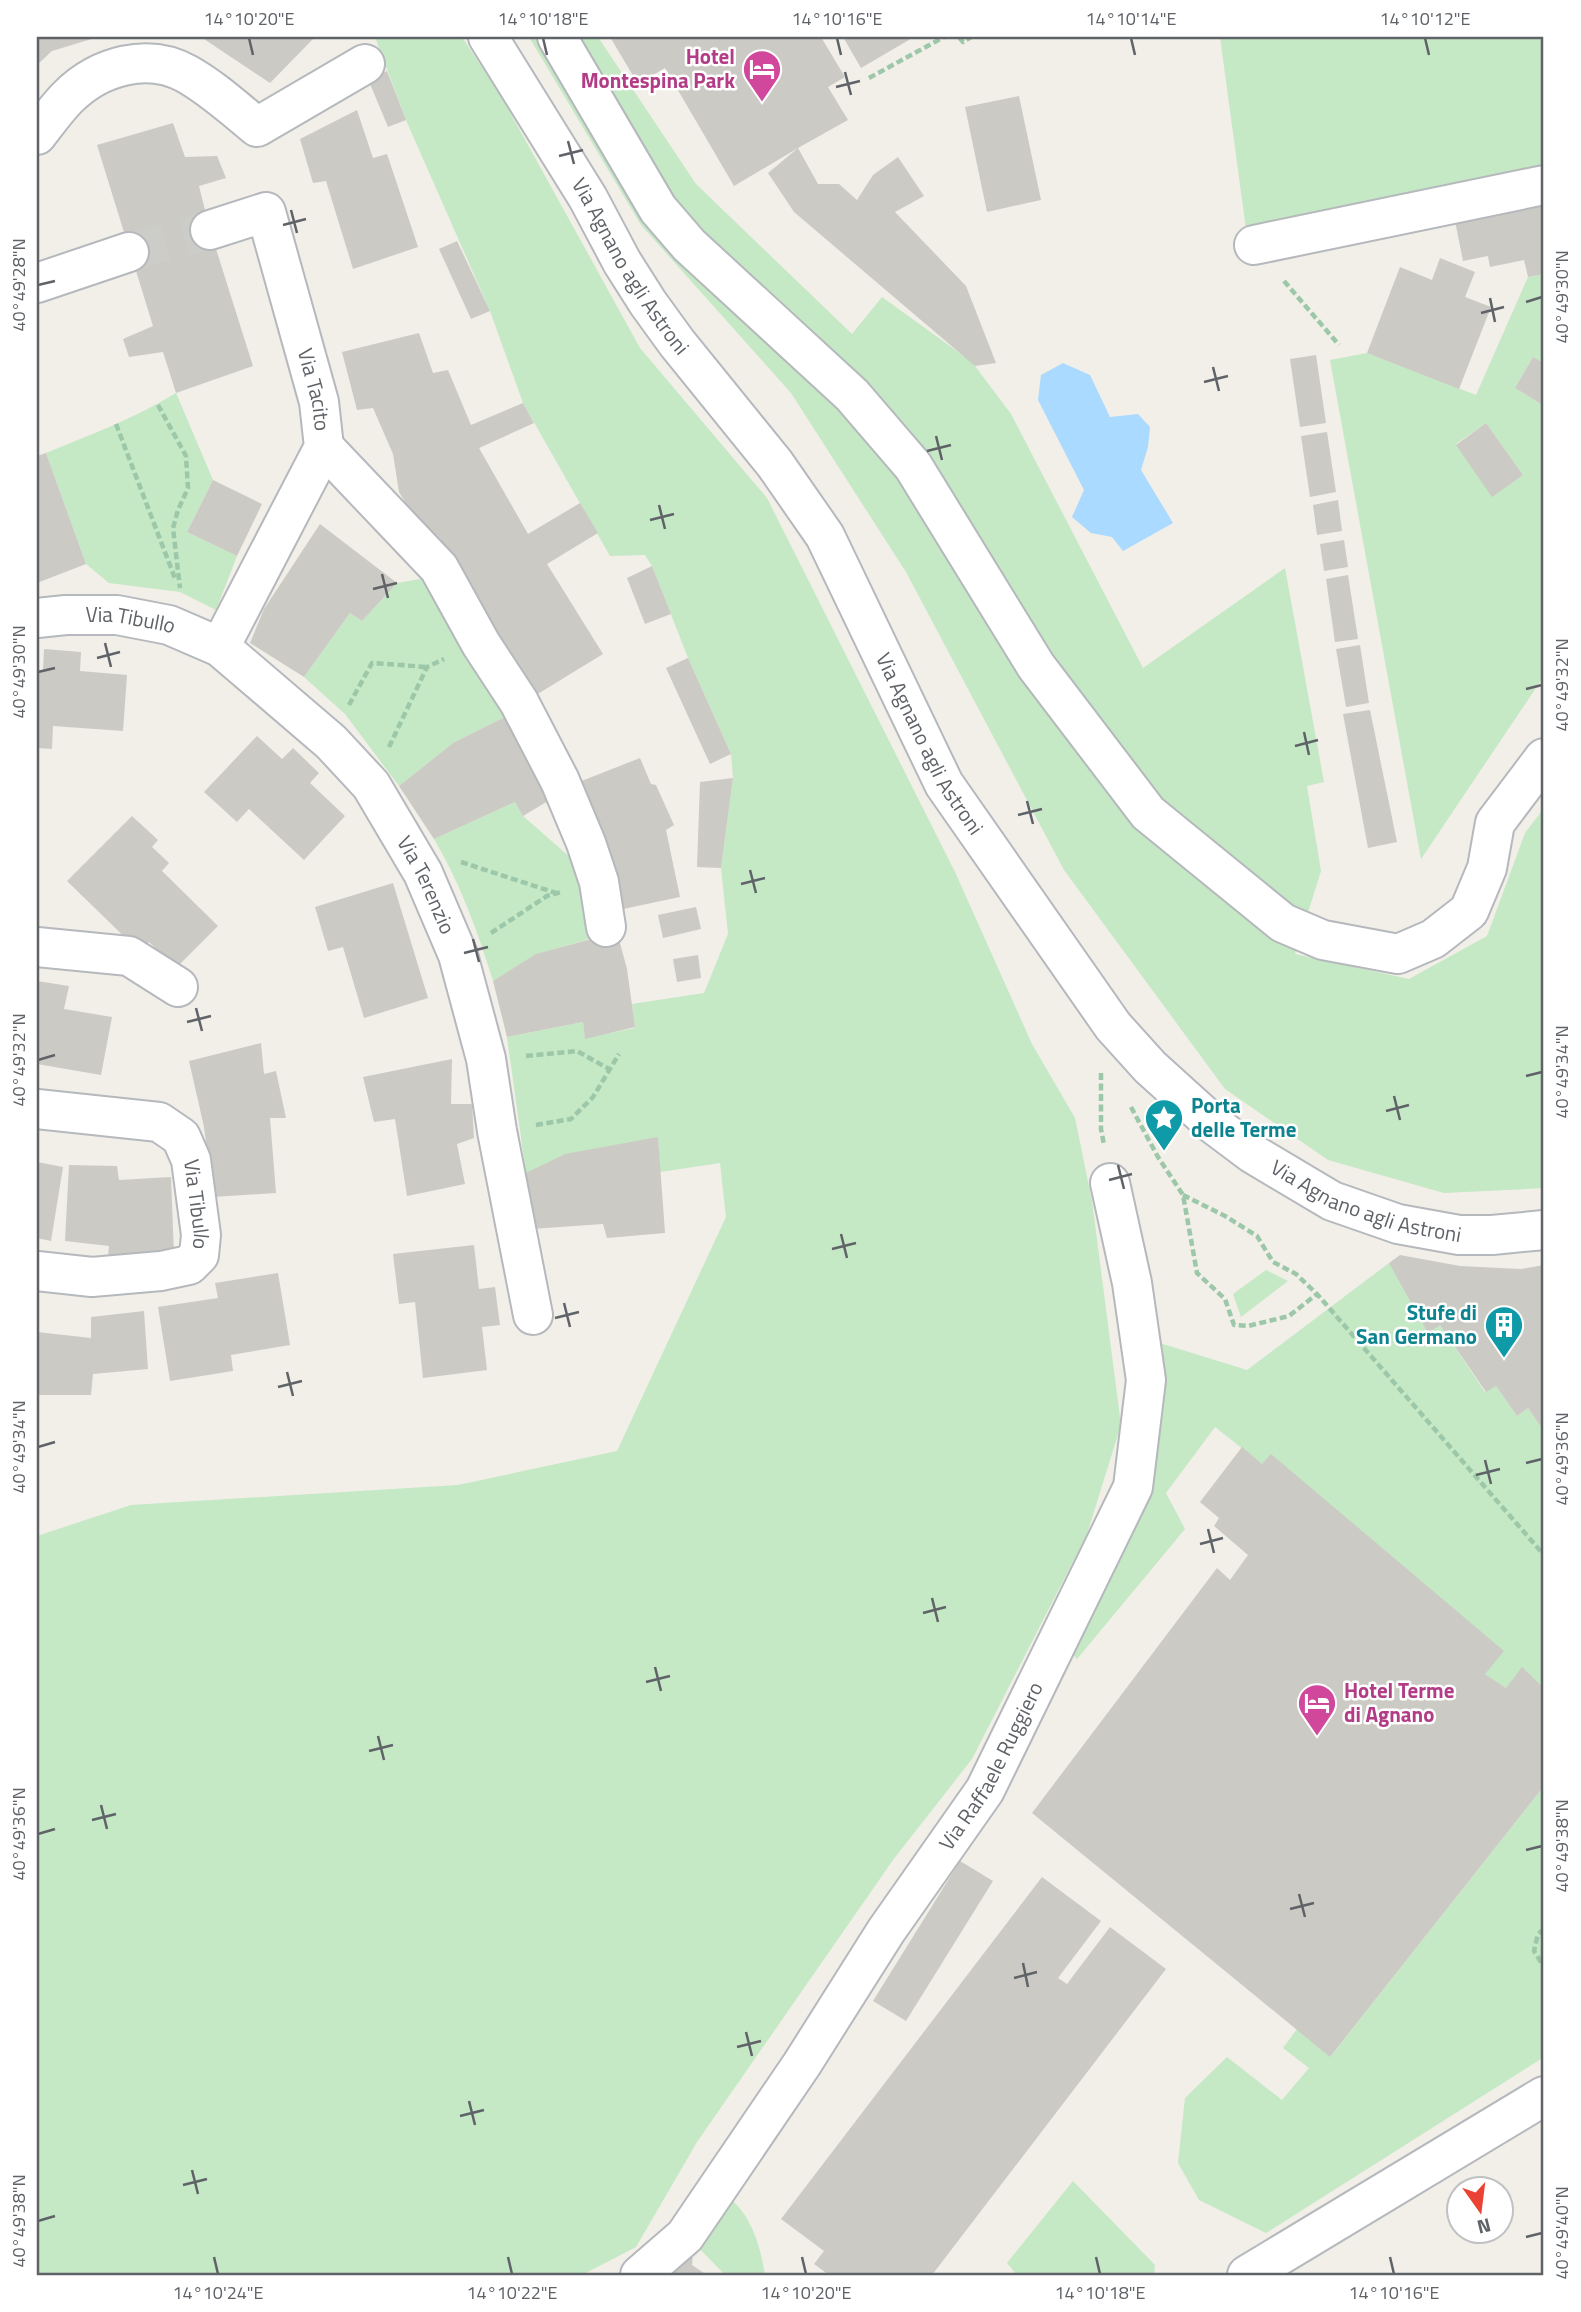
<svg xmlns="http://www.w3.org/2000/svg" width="1581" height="2312" viewBox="0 0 1581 2312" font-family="'Titillium Web',sans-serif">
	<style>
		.green { fill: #c5e8c5; fill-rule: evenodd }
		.water { fill: #aadaff }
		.building { fill: #cccac5 }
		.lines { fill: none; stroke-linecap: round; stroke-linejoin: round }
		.minor-tunnel { stroke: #ccccc8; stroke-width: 38; stroke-dasharray: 38 19; stroke-linecap: butt }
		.minor-casing { stroke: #b5b8bc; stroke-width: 42 }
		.path { stroke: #9cc7a9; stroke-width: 4.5; stroke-dasharray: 7 3.5; stroke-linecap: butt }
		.minor { stroke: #fff; stroke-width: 38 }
		.ticks { fill: none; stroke: #5f6368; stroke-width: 2.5 }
		.labels { text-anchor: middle; stroke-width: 5; stroke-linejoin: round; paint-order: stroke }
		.hotel-label { font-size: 21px; font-weight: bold; fill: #b23c85; stroke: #fff; text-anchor: end }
		.street-label { font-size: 21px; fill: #5f6368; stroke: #fff }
		.culture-label { font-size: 21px; font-weight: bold; fill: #0d838f; stroke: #fff; text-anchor: start }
		.neatline { fill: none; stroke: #5f6368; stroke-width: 2.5 }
		.ticks-label { font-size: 18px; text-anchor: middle; fill: #5f6368 }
	</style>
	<rect width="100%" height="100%" fill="#f1efe8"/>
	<g class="green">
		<polygon points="375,37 462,37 501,96 640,348 767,498 955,872 1032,1044 1075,1118 1092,1201 1121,1425 1087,1534 972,1759 893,1860 697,2142 636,2247 582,2275 37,2275 37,1536 131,1505 458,1485 617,1451 726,1217 720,1163 660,1172 658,1137 526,1173 507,1037 583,1022 585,1038 635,1028 632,1004 704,993 728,934 721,868 733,778 731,754 688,658 652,566 645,555 610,556 523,403 490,311 406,120"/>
		<polygon points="529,37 598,37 696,184 852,334 882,297 972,362 1011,414 1143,668 1285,568 1324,782 1307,786 1321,871 1295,954 1409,979 1487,936 1525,833 1544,808 1544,1188 1444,1193 1328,1160 1225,1089 1064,870 906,572 791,393 641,225"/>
		<polygon points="1220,37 1544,37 1544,167 1246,229"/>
		<path d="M1544 274V363L1533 357 1515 388 1544 406V676L1421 859 1330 360 1367 353 1476 395 1528 277ZM1486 423 1523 475 1492 496 1456 444Z"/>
		<path d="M176 393 213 480 187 532 237 556 216 610 180 592 109 583 86 564 46 453C90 435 135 418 176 393Z"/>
		<polygon points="432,577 509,715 453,743 399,786 345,714 304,677 350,613 362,621 397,583"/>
		<path d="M515 802 523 816 579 865 593 938 537 954 493 981C478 932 460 883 434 839Z"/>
		<polygon points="1389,1263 1440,1325 1485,1392 1496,1386 1517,1416 1528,1408 1544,1431 1544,1688 1522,1668 1506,1688 1485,1674 1271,1455 1262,1464 1215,1427 1166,1493 1185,1529 1077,1659 1070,1651 1143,1500 1150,1340 1247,1370"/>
		<polygon points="1266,1270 1288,1281 1241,1317 1233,1294"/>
		<polygon points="1544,1786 1544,2057 1266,2233 1199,2200 1178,2163 1185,2098 1227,2057 1282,2100 1309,2068 1283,2048 1297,2029 1331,2056"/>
		<polygon points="1073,2181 1155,2265 1154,2275 1017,2275 1007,2263"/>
		<path d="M728 2196C752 2217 760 2245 765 2275H725L694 2243Z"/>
	</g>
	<polygon class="water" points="1063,363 1090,375 1110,417 1138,414 1150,427 1148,447 1141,470 1173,523 1123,551 1112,537 1091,533 1072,517 1084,490 1038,400 1041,375"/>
	<g class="building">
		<polygon points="37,37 98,37 52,51 37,65"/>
		<polygon points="201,37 315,37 270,83"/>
		<polygon points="610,37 821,37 845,77 828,87 848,120 798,148 818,184 839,184 857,200 873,175 898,157 924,196 895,212 966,286 996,363 975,366 794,212 768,173 798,148 734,186 665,68 638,84"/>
		<polygon points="843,37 914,37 861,68"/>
		<polygon points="387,71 406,120 388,127 368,79"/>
		<polygon points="1019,96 1041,200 987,212 965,107"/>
		<polygon points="357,110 373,158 387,154 418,247 353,269 326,181 313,183 300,139"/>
		<polygon points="173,123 185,157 217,156 226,178 199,186 210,230 253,366 176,393 163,352 129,357 123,339 153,326 97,145"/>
		<polygon points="1544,197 1544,274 1528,277 1524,260 1490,267 1488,256 1463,261 1454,216"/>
		<polygon points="457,241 490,311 471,319 439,249"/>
		<polygon points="1440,258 1475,272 1465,297 1491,307 1459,389 1367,353 1400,267 1432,280"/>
		<polygon points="419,333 433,373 448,370 471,425 523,403 534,423 479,448 528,534 580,503 598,533 547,564 603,654 536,695 460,579 437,535 427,539 399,492 393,454 373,408 357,410 342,352"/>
		<polygon points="1316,355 1326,423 1300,427 1290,359"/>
		<polygon points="1533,357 1544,363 1544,406 1515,388"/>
		<polygon points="1486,423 1523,475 1492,497 1456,445"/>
		<polygon points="1327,432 1336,492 1310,497 1301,436"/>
		<polygon points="46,453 86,564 37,583 37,456"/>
		<polygon points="213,480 262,504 237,556 187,532"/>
		<polygon points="1338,500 1342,531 1317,535 1313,505"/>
		<polygon points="320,524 397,583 362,621 350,613 304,677 250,643 264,609"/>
		<polygon points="1344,540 1348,567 1324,571 1320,544"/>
		<polygon points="652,566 671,614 645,624 627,578"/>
		<polygon points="1348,575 1358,639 1335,642 1326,579"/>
		<polygon points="1360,645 1369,703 1346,707 1336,649"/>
		<polygon points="44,649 81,652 80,671 127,675 123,731 53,726 52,749 37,748 37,670 43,670"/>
		<polygon points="688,658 731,754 710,764 666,668"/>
		<polygon points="1370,710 1397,842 1368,848 1343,714"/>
		<polygon points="509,715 548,801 523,816 515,802 434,839 399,786 453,743"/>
		<polygon points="257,736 282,759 293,748 319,773 310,783 345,816 304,860 249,809 237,822 204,792"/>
		<polygon points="640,758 651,784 656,785 674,825 666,830 680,897 609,912 579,782"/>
		<polygon points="733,778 721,868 697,867 700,782"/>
		<polygon points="132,816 158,840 152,847 169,863 162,871 218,926 176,968 149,942 140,952 67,881"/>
		<polygon points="393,883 428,998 364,1018 343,947 328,951 315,907"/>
		<polygon points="696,907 701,929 663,938 658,915"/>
		<polygon points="617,932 627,969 635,1027 585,1039 583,1022 507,1037 493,981 536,954"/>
		<polygon points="698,955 701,978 677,982 673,959"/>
		<polygon points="37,981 69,986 64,1009 112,1017 101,1075 37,1064"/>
		<polygon points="261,1043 264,1074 276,1071 286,1118 270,1118 276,1193 213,1197 204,1127 189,1061"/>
		<polygon points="452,1059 451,1104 472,1104 474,1138 457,1144 465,1184 407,1196 395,1119 374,1122 363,1077"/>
		<polygon points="658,1137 665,1233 607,1238 603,1224 532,1229 526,1173 565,1154"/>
		<polygon points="37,1162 63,1167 51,1241 37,1238"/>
		<polygon points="69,1165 117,1166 119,1180 171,1177 174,1255 108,1257 109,1246 65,1241"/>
		<polygon points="474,1245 479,1289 495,1287 500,1325 482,1327 487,1370 423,1378 415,1302 399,1304 393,1254"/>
		<polygon points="1400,1255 1460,1266 1521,1269 1544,1265 1544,1431 1528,1408 1517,1416 1496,1386 1486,1392 1440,1325 1428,1333 1389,1263"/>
		<polygon points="278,1273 290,1345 231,1355 233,1371 170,1381 158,1307 218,1298 215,1283"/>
		<polygon points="144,1311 148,1369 93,1374 91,1395 37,1395 37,1332 91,1338 91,1317"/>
		<polygon points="1242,1447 1262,1464 1271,1454 1504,1651 1485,1674 1506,1688 1522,1667 1544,1688 1544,1786 1330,2057 1032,1813 1217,1568 1230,1580 1248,1555 1214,1526 1219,1518 1200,1502"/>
		<polygon points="960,1861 993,1881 906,2021 873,2001"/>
		<polygon points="1042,1877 1101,1921 1058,1978 1067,1984 1110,1927 1166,1969 932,2275 829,2275 814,2264 824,2251 781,2219"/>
		<polygon points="694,2243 692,2265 707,2275 659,2275"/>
	</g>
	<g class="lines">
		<polyline class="minor-tunnel" points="129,252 210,230"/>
		<g class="minor-casing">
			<g id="minor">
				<path id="s1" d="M488 37 588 198 622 262 648 303 677 343 775 464 825 536 944 784 1113 1026 1150 1067 1213 1124 1253 1154 1332 1201 1398 1224 1459 1235H1492L1544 1230"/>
				<polyline points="557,37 658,209 689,245 852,395 913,466 1036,666 1148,813 1283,923 1323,940 1398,954 1433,939 1469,911 1487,868 1495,823 1544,758"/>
				<path d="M37 135C47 122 57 108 68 97 99 66 148 52 187 74 212 88 235 109 257 127L365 64"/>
				<path id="s2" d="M210 230 266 212 319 402 324 447 220 647"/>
				<polyline points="1254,245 1544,185"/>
				<polyline points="37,283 129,252"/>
				<polyline points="324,447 439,568 481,644 519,702 560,781 586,843 599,882 606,927"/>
				<path id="s3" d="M37 618 66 615H117L169 625 220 647 331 742 371 785 423 873 458 955 486 1059 497 1131 533 1315"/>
				<polyline points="37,947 129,956 178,987"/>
				<path id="s4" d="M37 1109 159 1122 181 1137 191 1160 201 1235 199 1255 189 1265 161 1271 92 1277 37 1271"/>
				<path id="s5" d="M640 2275 685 2236 802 2064 886 1931 985 1790 1133 1487 1146 1380 1132 1283 1110 1183"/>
				<polyline points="1247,2275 1544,2096"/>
			</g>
		</g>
		<g class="path">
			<polyline points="959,37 963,42 971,37"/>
			<polyline points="869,78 944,37"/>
			<polyline points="1284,281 1339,345"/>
			<polyline points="158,405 186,456 188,488 178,510 173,528 180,588"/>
			<polyline points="116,424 176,581"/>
			<polyline points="349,705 372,663 427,667"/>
			<polyline points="389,747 427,667 444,659"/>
			<polyline points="461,862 556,893"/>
			<polyline points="491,933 547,896 561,892"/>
			<polyline points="526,1056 577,1051 609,1069"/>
			<polyline points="1101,1073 1101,1129 1104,1145"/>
			<polyline points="1131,1107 1158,1157 1183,1195 1197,1273 1225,1299 1234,1325 1248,1326 1289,1316 1317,1294"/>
			<polyline points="536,1125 571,1119 593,1097 619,1054"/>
			<polyline points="1183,1195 1225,1216 1257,1236 1273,1262 1296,1274 1317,1294 1544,1555"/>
			<polyline points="1544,1929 1538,1934 1534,1951 1544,1967"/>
		</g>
		<use href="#minor" class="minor"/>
	</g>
	<path class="ticks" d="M249 38 253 55M543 38 547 55M837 38 841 55M1131 38 1135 55M1425 38 1429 55M845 72 851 95M836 87 860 81M568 141 574 164M559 156 583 150M291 210 297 233M283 225 306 219M38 285 55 281M1490 298 1495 322M1526 302 1542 297M1481 313 1504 307M1213 367 1219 391M1204 382 1228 376M936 436 942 460M927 451 951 445M659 505 665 529M650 520 674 514M382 574 388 598M373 589 397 583M105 643 111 667M97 658 120 652M38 672 55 668M1526 689 1542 685M1304 732 1309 755M1295 746 1318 740M1027 801 1033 824M1018 815 1042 809M750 870 756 893M741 884 765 878M473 939 479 962M464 953 488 947M196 1008 202 1031M187 1022 211 1016M38 1060 55 1055M1526 1076 1542 1072M1394 1096 1400 1120M1386 1111 1409 1105M1118 1165 1124 1189M1109 1180 1132 1174M841 1234 847 1258M832 1249 856 1243M564 1303 570 1327M555 1318 579 1312M287 1372 293 1396M278 1387 302 1381M38 1447 55 1442M1485 1460 1491 1484M1526 1463 1542 1459M1476 1475 1500 1469M1208 1529 1214 1553M1200 1544 1223 1538M932 1598 938 1622M923 1613 946 1607M655 1667 661 1691M646 1682 670 1676M378 1736 384 1760M369 1751 393 1745M101 1805 107 1829M92 1820 116 1814M38 1834 55 1829M1526 1850 1542 1846M1299 1894 1305 1917M1290 1909 1314 1903M1023 1963 1028 1987M1014 1978 1037 1972M746 2032 752 2056M737 2047 761 2041M469 2101 475 2125M460 2116 484 2110M192 2170 198 2194M183 2185 207 2179M38 2221 55 2216M1526 2237 1542 2233M214 2257 218 2274M508 2257 512 2274M802 2257 806 2274M1096 2257 1100 2274M1390 2257 1394 2274"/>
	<defs>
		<g id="hotel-pin" transform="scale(2.0125)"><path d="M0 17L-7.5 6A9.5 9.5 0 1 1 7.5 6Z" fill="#d1479c" stroke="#fff"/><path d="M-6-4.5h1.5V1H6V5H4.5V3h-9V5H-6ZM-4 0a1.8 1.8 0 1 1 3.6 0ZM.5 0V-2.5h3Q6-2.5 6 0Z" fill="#fff"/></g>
		<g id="sight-pin" transform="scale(2.0125)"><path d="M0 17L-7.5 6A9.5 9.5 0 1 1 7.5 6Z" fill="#0f9aa8" stroke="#fff"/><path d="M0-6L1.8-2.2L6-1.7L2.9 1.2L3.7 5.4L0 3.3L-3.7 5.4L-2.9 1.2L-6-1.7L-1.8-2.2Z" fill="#fff"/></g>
		<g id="building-pin" transform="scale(2.0125)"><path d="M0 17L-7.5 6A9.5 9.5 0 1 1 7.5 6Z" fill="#0f9aa8" stroke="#fff"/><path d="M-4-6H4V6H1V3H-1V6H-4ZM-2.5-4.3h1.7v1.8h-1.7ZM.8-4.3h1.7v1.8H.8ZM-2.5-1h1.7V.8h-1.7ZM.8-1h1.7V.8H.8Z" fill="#fff"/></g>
	</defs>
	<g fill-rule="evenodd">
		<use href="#hotel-pin" x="762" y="69"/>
		<use href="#sight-pin" x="1164" y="1118"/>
		<use href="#building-pin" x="1504" y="1325"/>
		<use href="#hotel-pin" x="1317" y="1703"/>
	</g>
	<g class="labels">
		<g class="hotel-label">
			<text x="735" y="64">Hotel<tspan x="735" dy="24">Montespina Park</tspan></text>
			<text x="1344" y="1698" text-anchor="start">Hotel Terme<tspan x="1344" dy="24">di Agnano</tspan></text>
		</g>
		<g class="street-label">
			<text dy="7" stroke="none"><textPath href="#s1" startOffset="270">Via Agnano agli Astroni</textPath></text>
			<text dy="7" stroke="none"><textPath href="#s2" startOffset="243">Via Tacito</textPath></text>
			<text dy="7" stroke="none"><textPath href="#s3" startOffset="94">Via Tibullo</textPath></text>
			<text dy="7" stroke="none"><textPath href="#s1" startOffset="836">Via Agnano agli Astroni</textPath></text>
			<text dy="7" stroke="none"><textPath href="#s3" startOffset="508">Via Terenzio</textPath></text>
			<text dy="7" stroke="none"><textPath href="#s1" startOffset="1488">Via Agnano agli Astroni</textPath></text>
			<text dy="7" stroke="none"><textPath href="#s4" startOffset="219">Via Tibullo</textPath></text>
			<text dy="7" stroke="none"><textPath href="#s5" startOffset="621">Via Raffaele Ruggiero</textPath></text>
		</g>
		<g class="culture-label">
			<text x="1191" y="1113">Porta<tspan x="1191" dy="24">delle Terme</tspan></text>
			<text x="1477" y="1320" text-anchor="end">Stufe di<tspan x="1477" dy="24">San Germano</tspan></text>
		</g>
	</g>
	<rect width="1581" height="2312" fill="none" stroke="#ffffff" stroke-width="77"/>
	<g transform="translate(1480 2210) rotate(166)"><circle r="33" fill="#ffffff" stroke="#bfc1c3" stroke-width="2"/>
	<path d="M0-5L12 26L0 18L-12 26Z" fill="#ea4335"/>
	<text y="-10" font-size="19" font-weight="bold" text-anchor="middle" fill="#5f6368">N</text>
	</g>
	<rect x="38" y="38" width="1504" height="2236" class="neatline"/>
	<g class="ticks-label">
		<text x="249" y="25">14°10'20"E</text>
		<text x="543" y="25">14°10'18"E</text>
		<text x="837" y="25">14°10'16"E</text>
		<text x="1131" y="25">14°10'14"E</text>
		<text x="1425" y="25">14°10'12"E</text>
		<text transform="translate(19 285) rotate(-90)" y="6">40°49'28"N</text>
		<text transform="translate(1562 297) rotate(-90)" y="6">40°49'30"N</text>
		<text transform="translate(19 672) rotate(-90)" y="6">40°49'30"N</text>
		<text transform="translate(1562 685) rotate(-90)" y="6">40°49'32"N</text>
		<text transform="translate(19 1060) rotate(-90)" y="6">40°49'32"N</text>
		<text transform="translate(1562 1072) rotate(-90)" y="6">40°49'34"N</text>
		<text transform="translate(19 1447) rotate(-90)" y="6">40°49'34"N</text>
		<text transform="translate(1562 1459) rotate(-90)" y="6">40°49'36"N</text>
		<text transform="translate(19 1834) rotate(-90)" y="6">40°49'36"N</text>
		<text transform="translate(1562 1846) rotate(-90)" y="6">40°49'38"N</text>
		<text transform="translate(19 2221) rotate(-90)" y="6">40°49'38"N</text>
		<text transform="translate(1562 2233) rotate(-90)" y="6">40°49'40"N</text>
		<text x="218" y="2299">14°10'24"E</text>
		<text x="512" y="2299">14°10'22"E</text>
		<text x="806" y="2299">14°10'20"E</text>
		<text x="1100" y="2299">14°10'18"E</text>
		<text x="1394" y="2299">14°10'16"E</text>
	</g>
</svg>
